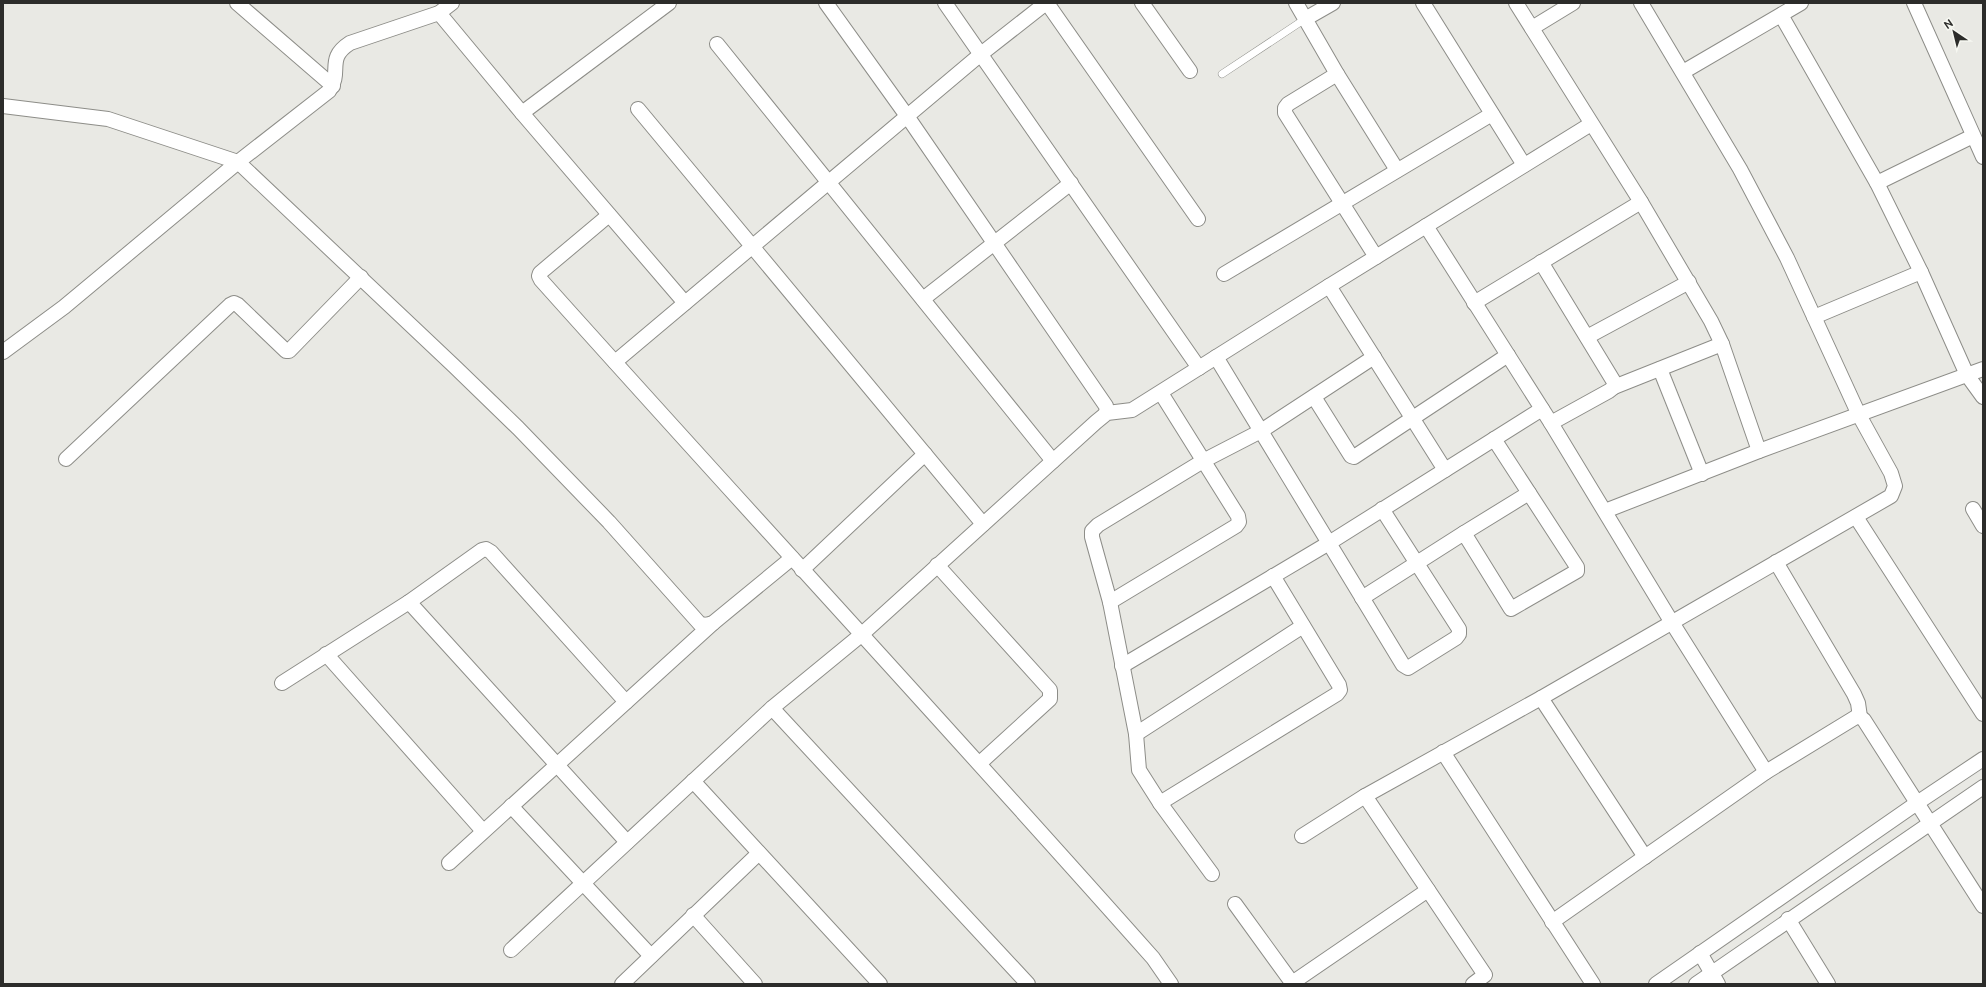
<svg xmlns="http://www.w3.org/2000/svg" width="1986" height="987" viewBox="0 0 1986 987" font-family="Ubuntu,sans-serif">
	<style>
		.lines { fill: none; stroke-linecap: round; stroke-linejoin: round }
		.service-casing { stroke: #8d8d88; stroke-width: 8 }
		.minor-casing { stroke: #8d8d88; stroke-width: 16 }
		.service { stroke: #fff; stroke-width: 7 }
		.minor { stroke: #fff; stroke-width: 14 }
	</style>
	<rect width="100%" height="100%" fill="#e9e9e4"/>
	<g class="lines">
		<g class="service-casing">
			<polyline id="service" points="1222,74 1305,19"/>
		</g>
		<g class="minor-casing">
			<g id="minor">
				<polyline points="237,3 333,86"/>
				<polyline points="826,3 907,116 1106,406 1107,413"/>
				<polyline points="945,3 1199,368"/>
				<polyline points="1047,3 1198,219"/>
				<polyline points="1142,3 1190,71"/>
				<polyline points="1296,3 1337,74 1397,170"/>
				<polyline points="1423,3 1524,165"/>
				<polyline points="1516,3 1641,202 1711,321 1722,344 1759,451"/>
				<polyline points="1914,3 1983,157"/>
				<polyline points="439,13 522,113 685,303"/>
				<polyline points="1781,15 1877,183 1921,272 1967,375 1983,397"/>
				<polyline points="1305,19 1333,3"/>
				<polyline points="1532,28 1573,3"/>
				<polyline points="717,44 1053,461"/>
				<polyline points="1683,72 1801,3"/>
				<polyline points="1337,74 1288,104 1285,108 1285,113 1376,257"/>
				<polyline points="3,106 108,119 238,162 454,366 518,428 609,522 700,624 706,625 713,623 792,558"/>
				<polyline points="638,109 983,524"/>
				<polyline points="522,113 669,3"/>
				<polyline points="1877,183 1973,136"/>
				<path d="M609 215 540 273 539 276 541 280C744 507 951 730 1153 958L1171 984"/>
				<polyline points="1426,226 1551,423 1671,621 1766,772"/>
				<polyline points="1541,262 1614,382 1614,387 1609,391 1551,423"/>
				<polyline points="1224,274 1492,114"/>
				<polyline points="1329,286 1445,470"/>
				<polyline points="923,299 1071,183"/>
				<polyline points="1474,303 1641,202"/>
				<polyline points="1814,317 1921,272"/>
				<polyline points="1587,337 1689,282"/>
				<path d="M3 352 64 307 238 162 329 91C343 72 325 59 350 43L439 13 452 3"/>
				<polyline points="1216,357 1403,665 1408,668 1456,638 1459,634 1459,629 1382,509"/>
				<polyline points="615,362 981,54 1046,3"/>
				<polyline points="1660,369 1702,474"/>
				<polyline points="1614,387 1722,344"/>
				<polyline points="1314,397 1351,456 1354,457 1508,355"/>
				<polyline points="66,459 230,305 234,303 238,305 286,351 289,351 361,277"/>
				<polyline points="1973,509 1983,526"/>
				<polyline points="1605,511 1759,451 1983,369"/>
				<polyline points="1856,517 1983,714"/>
				<polyline points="1464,533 1529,493"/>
				<polyline points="1776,562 1854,694 1858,703 1860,717"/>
				<polyline points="937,565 1050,690 1050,699 980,763"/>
				<polyline points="802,570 925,454"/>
				<polyline points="1362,598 1464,533 1511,609 1577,571 1577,567 1494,439"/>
				<polyline points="409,602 627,842"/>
				<polyline points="1110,602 1236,526 1239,522 1238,516 1161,393"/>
				<polyline points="326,654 483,831"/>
				<polyline points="1122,666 1329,543 1542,409"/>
				<polyline points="282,683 409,602 482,550 486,549 491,552 626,702"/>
				<polyline points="1541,698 1645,857"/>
				<polyline points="772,708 1028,984"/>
				<polyline points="1136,734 1303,626"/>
				<polyline points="1443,752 1593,984"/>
				<polyline points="693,781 880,984"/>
				<polyline points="1365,796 1485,975 1473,984"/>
				<polyline points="1160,803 1337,694 1340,690 1339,685 1273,576"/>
				<polyline points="511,806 651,956"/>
				<polyline points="1302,836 1365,796 1541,698 1891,496 1895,486 1891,473 1859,415 1787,258 1740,169 1641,3"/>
				<polyline points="449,863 713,623"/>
				<polyline points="1212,874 1160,803 1139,770 1136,734 1110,602 1092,537 1092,531 1098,525 1203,461 1261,431 1374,357"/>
				<polyline points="1235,904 1293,984"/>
				<polyline points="693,915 755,984"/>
				<polyline points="1788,919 1828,984"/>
				<polyline points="1552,922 1766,772 1856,717 1860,717 1864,720 1983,906"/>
				<polyline points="511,950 772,708 861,635 1096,422 1107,413 1132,410 1329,286 1591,124"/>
				<polyline points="1700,953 1718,984"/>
				<polyline points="1292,983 1428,890"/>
				<polyline points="622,984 759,853"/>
				<polyline points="1656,984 1917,803 1983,759"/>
				<polyline points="1696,984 1983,787"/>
			</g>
		</g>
		<use href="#service" class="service"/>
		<use href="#minor" class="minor"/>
	</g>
	<rect width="1986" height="987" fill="none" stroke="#2c2c2a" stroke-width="8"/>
	<g transform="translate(1954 32) rotate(325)" stroke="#f6f7f1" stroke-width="3" paint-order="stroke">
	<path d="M0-3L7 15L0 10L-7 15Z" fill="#2c2c2a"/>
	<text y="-6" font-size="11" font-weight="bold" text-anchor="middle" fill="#2c2c2a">N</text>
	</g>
</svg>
